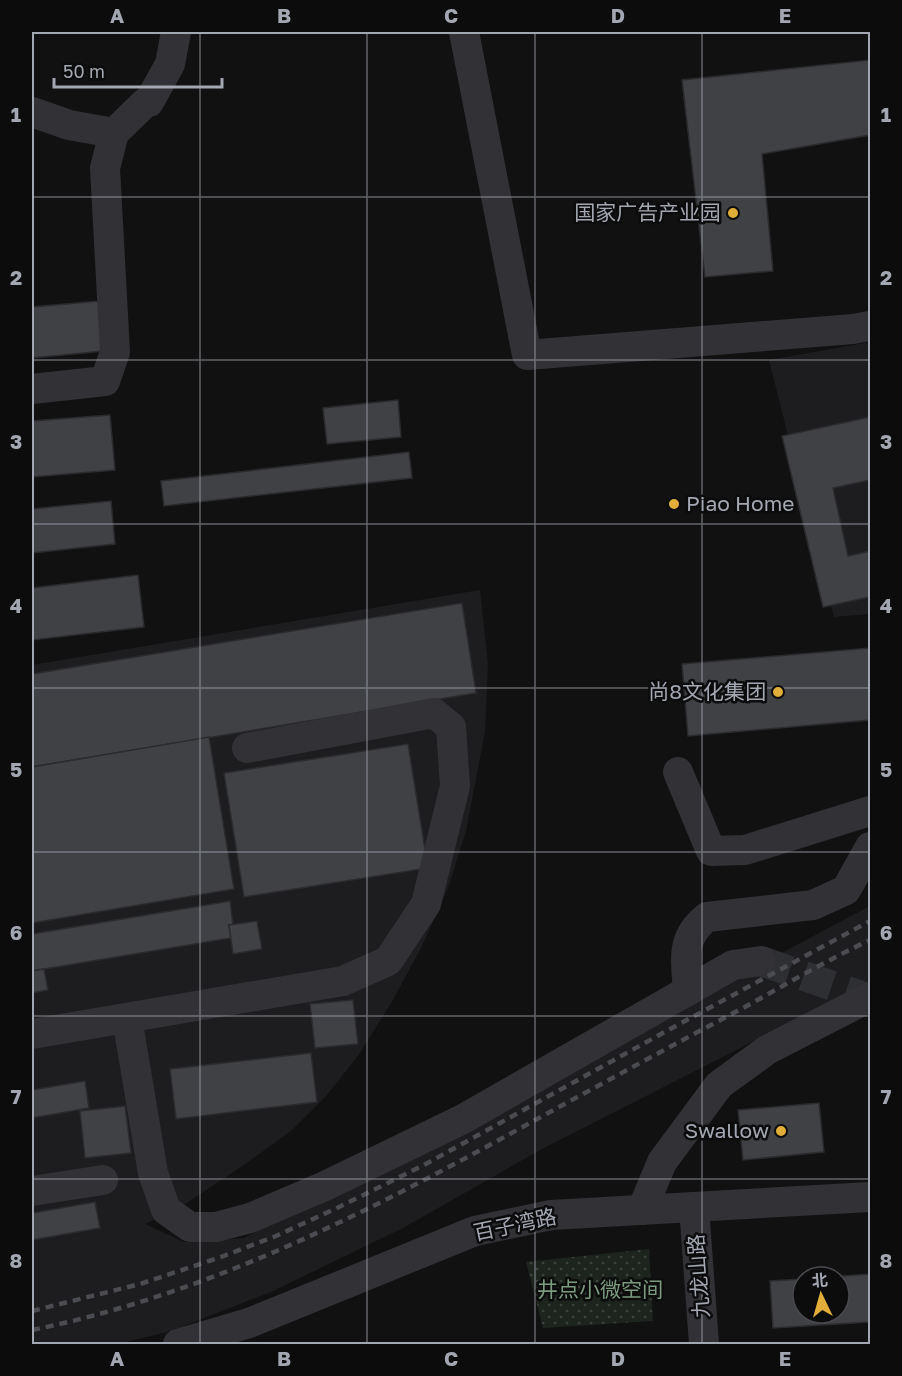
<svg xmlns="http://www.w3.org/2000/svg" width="902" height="1376" viewBox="0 0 902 1376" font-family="'Golos Text','Noto Sans SC',sans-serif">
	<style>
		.built { fill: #1d1d1f }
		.park { fill: url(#park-dots) }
		.building { fill: #404145; stroke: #2b2b2e; stroke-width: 1.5 }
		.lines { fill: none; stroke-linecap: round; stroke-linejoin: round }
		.minor-tunnel { stroke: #2e2f32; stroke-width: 30; stroke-dasharray: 30 15; stroke-linecap: butt }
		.minor { stroke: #323236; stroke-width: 30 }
		.rail { stroke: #4b4c51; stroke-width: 4.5; stroke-dasharray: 8 6; stroke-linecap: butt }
		.grid { fill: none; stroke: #a3a7b1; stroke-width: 1.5; stroke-opacity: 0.55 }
		.poi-dot { fill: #e1ae39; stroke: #0c0c0d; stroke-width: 2 }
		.labels { text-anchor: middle; stroke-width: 5; stroke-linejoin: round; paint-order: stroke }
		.poi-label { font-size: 21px; fill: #a3a7b1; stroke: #0c0c0d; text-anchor: end }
		.street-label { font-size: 21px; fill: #a3a7b1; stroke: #0c0c0d }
		.park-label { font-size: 21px; fill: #7b9b7e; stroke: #0c0c0d }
		.neatline { fill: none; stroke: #a3a7b1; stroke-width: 2 }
		.grid-label { font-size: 20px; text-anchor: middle; font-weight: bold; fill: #a3a7b1 }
	</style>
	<defs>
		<pattern id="park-dots" width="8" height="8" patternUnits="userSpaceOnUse" patternTransform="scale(1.5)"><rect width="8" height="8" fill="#1d241e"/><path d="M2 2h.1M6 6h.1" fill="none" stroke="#3b413c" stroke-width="1.8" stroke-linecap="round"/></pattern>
	</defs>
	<rect width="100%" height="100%" fill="#111112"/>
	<g class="built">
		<polygon points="870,342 870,614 834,617 769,360"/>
		<polygon points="480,590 488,664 485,732 466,831 448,888 422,946 393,1000 358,1056 326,1096 291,1131 244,1165 185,1204 145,1224 184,1242 244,1238 870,906 870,982 542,1149 403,1228 271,1292 171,1331 118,1344 32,1344 32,665"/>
	</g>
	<polygon class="park" points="649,1249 653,1321 543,1328 526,1262"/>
	<g class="building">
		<polygon points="870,60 870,135 762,154 773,271 705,277 682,80"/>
		<polygon points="99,301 104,351 32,358 32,307"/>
		<polygon points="398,400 401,437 327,444 323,408"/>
		<polygon points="110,415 115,470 32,477 32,421"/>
		<polygon points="870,417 870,480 833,488 848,556 870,551 870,597 823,607 782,436"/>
		<polygon points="409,452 412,478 164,506 161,481"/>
		<polygon points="111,501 115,544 32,553 32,509"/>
		<polygon points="138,575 144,627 32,640 32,588"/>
		<polygon points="462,603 476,693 32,767 32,674"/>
		<polygon points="870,648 870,720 688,736 682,664"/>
		<polygon points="209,737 234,889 32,923 32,767"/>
		<polygon points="408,744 428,868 244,897 224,773"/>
		<polygon points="230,901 233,925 229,925 231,938 32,971 32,934"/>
		<polygon points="257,921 262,949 233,954 229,925"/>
		<polygon points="44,969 48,990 32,993 32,971"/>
		<polygon points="353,1000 358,1044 315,1048 310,1004"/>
		<polygon points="311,1053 317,1102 176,1119 170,1069"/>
		<polygon points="85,1081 89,1108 32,1118 32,1090"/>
		<polygon points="819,1103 824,1152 743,1160 738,1110"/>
		<polygon points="125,1106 131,1153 85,1158 80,1111"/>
		<polygon points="95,1202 100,1228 32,1240 32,1213"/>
		<polygon points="870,1274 870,1322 773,1328 770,1281 803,1279 803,1313 839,1313 839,1277 830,1277"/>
	</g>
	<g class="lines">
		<polyline class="minor-tunnel" points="761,961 870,999"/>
		<g class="minor">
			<polyline points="464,32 527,355 853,329 870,326"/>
			<polyline points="32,112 69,125 114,133"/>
			<polyline points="32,389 105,381 115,352 105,168 114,133 146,102 149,102 170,64 176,32"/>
			<polyline points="678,772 711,851 745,850 870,811"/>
			<path d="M688 991C686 960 680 938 707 917L813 905 846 890 870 847"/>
			<polyline points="127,1018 153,1173 166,1210 190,1227 216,1227 250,1218 325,1186 463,1119 733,965 761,961"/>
			<polyline points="32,1034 343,981 388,961 426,904 455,786 451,727 434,713 247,748"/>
			<polyline points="32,1191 103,1180"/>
			<polyline points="694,1207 704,1344"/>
			<polyline points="642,1210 662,1162 719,1085 767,1050 870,997"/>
			<polyline points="178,1344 249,1323 475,1231 551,1215 870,1197"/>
		</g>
		<g class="rail">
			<polyline points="32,1311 140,1284 221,1257 276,1236 337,1208 424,1165 661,1034 870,921"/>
			<path d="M32 1330C205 1295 363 1215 517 1130 592 1089 667 1048 743 1008 785 985 827 960 870 940"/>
		</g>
	</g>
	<path class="grid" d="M200 32V1344M367 32V1344M535 32V1344M702 32V1344M32 197H870M32 360H870M32 524H870M32 688H870M32 852H870M32 1016H870M32 1179H870"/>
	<g class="poi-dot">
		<circle cx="733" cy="213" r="6"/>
		<circle cx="674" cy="504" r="6"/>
		<circle cx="778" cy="692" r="6"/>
		<circle cx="781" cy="1131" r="6"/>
	</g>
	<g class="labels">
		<g class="poi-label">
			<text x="721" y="220">国家广告产业园</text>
			<text x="686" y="511" text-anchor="start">Piao Home</text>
			<text x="766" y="699">尚8文化集团</text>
			<text x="769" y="1138">Swallow</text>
		</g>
		<g class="street-label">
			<text transform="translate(515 1225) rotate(-12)" y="7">百子湾路</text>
			<text transform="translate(699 1276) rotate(-94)" y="7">九龙山路</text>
		</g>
		<g class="park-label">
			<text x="600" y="1297">井点小微空间</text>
		</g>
	</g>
	<rect width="902" height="1376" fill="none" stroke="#0c0c0d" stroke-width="66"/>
	<g transform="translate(821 1295) rotate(355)"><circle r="28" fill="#0c0c0d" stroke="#484a4f" stroke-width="1.5"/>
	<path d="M0-4.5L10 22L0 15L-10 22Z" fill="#e1ae39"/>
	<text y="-9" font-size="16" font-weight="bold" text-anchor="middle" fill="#a3a7b1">北</text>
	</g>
	<path d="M54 78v9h168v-9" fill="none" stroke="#a3a7b1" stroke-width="3"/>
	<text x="63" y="78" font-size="18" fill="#a3a7b1" stroke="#0c0c0d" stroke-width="4.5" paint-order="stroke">50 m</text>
	<rect x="33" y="33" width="836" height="1310" class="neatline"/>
	<g class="grid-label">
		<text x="117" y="23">A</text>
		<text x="284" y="23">B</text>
		<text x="451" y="23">C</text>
		<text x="618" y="23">D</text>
		<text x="785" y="23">E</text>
		<text x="16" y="122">1</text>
		<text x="886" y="122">1</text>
		<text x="16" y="285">2</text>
		<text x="886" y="285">2</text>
		<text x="16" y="449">3</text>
		<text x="886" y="449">3</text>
		<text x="16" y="613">4</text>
		<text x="886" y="613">4</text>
		<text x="16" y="777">5</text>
		<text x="886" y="777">5</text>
		<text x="16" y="940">6</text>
		<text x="886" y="940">6</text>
		<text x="16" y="1104">7</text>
		<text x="886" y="1104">7</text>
		<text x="16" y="1268">8</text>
		<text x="886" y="1268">8</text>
		<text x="117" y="1366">A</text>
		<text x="284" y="1366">B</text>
		<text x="451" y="1366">C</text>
		<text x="618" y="1366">D</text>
		<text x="785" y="1366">E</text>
	</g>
</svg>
